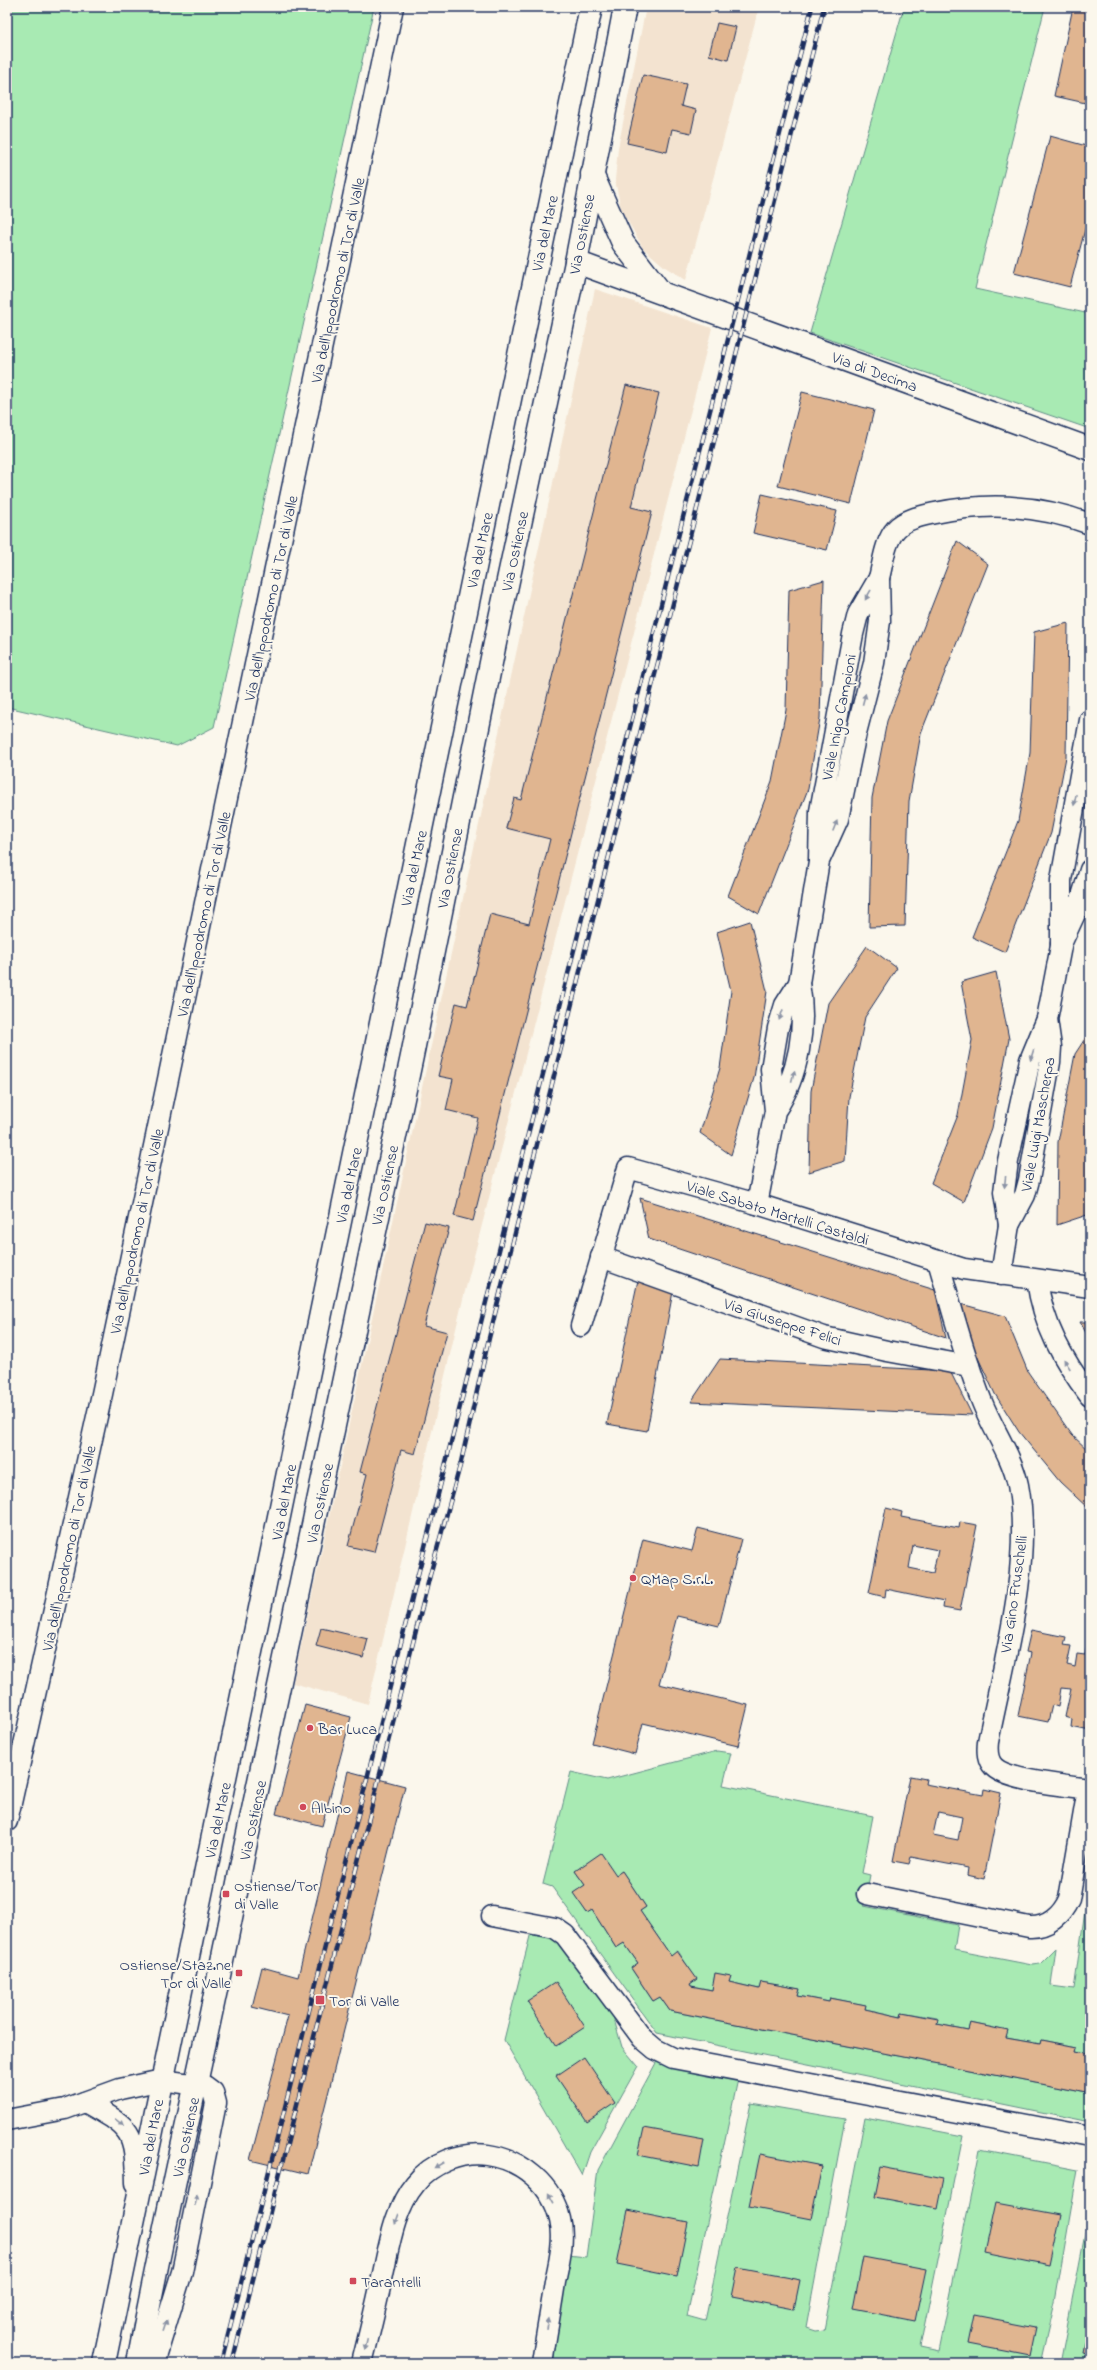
<svg xmlns="http://www.w3.org/2000/svg" width="1097" height="2370" viewBox="0 0 1097 2370" font-family="'Indie Flower',sans-serif">
	<style>
		.built { fill: #f3e3d0 }
		.green { fill: #a8eab3; stroke: #628c88 }
		.building { fill: #e0b590; stroke: #1b2f5e; fill-rule: evenodd }
		.lines { fill: none; stroke-linecap: round; stroke-linejoin: round }
		.minor-casing { stroke: #1b2f5e; stroke-width: 23 }
		.tertiary-casing { stroke: #1b2f5e; stroke-width: 25 }
		.secondary-casing { stroke: #1b2f5e; stroke-width: 25 }
		.primary-casing { stroke: #1b2f5e; stroke-width: 25 }
		.minor { stroke: #fbf7ec; stroke-width: 20 }
		.tertiary { stroke: #fbf7ec; stroke-width: 22 }
		.secondary { stroke: #fbf7ec; stroke-width: 22 }
		.primary { stroke: #fbf7ec; stroke-width: 22 }
		.rail-casing { stroke: #1b2f5e; stroke-width: 4.5 }
		.rail { stroke: #fbf7ec; stroke-width: 3; stroke-dasharray: 9; stroke-linecap: butt }
		.oneway { fill: #8b93a5 }
		.poi-dot { fill: #d1495b; stroke: #fbf7ec; stroke-width: 1.5 }
		.labels { text-anchor: middle; stroke-width: 4; stroke-linejoin: round; paint-order: stroke }
		.street-label { font-size: 16px; fill: #1b2f5e; stroke: #fbf7ec }
		.poi-label { font-size: 16px; fill: #1b2f5e; stroke: #fbf7ec; text-anchor: start }
	</style>
	<rect width="100%" height="100%" fill="#fbf7ec"/>
	<filter id="ink" filterUnits="userSpaceOnUse"><feTurbulence type="fractalNoise" baseFrequency=".025" numOctaves="2"/><feDisplacementMap in="SourceGraphic" scale="8" xChannelSelector="R" yChannelSelector="G"/><feConvolveMatrix kernelMatrix="1 2 1 2 8 2 1 2 1" color-interpolation-filters="sRGB"/></filter>
	<g filter="url(#ink)">
		<g class="built">
			<polygon points="646,7 759,7 686,280 665,267 643,248 621,209 615,180 618,148"/>
			<polygon points="595,289 712,328 463,1299 368,1704 293,1683"/>
		</g>
		<g class="green">
			<polygon points="7,7 374,7 214,727 177,746 7,707"/>
			<polygon points="904,7 1045,7 975,289 1090,314 1090,429 810,333"/>
			<polygon points="717,1751 731,1753 723,1785 873,1816 862,1873 870,1875 864,1906 958,1925 954,1950 1032,1965 1040,1964 1056,1948 1051,1986 1074,1989 1090,1874 1090,2054 1075,2051 1076,2047 1041,2040 1040,2044 1006,2038 1007,2031 970,2023 968,2030 937,2024 937,2018 902,2012 901,2017 865,2009 865,2005 830,1998 829,2002 798,1996 799,1989 761,1982 759,1989 729,1982 730,1976 715,1974 712,1990 691,1986 690,1984 696,1979 678,1951 671,1956 640,1911 646,1907 622,1871 616,1875 575,1871 585,1885 574,1893 587,1913 592,1910 616,1948 624,1943 638,1963 631,1968 653,2001 660,1997 670,2011 1086,2093 1090,2074 1090,2122 657,2033 552,1887 543,1884 571,1772 607,1780"/>
			<polygon points="531,1932 551,1935 562,1944 613,2016 622,2047 638,2066 590,2152 582,2176 504,2040"/>
			<polygon points="657,2061 738,2079 687,2316 705,2321 751,2103 845,2119 806,2328 815,2331 824,2330 865,2117 963,2136 920,2347 939,2351 980,2150 1078,2169 1055,2302 1041,2363 553,2363 568,2255 586,2257 598,2170"/>
			<polygon points="1090,2208 1090,2363 1060,2363"/>
		</g>
		<g class="building">
			<polygon points="1073,7 1090,7 1090,104 1054,96"/>
			<polygon points="717,23 736,27 728,60 709,55"/>
			<polygon points="643,75 686,84 681,106 696,110 691,133 672,129 667,152 627,143"/>
			<polygon points="1050,136 1090,147 1090,210 1070,287 1014,273"/>
			<polygon points="626,385 659,393 631,507 652,512 473,1221 454,1216 478,1118 446,1110 453,1079 438,1076 456,1003 467,1006 490,914 529,924 550,839 506,828 514,798 521,800"/>
			<polygon points="802,392 874,410 851,504 778,486"/>
			<polygon points="762,494 837,511 827,550 753,533"/>
			<polygon points="957,541 988,564 921,733 909,801 905,926 869,927 872,798 887,721"/>
			<polygon points="824,580 820,718 808,789 759,914 728,896 772,781 786,710 789,590"/>
			<polygon points="1068,623 1066,757 1051,833 1005,952 972,937 1018,821 1030,753 1034,632"/>
			<polygon points="750,921 767,991 754,1078 731,1155 700,1133 720,1068 731,991 717,932"/>
			<polygon points="867,946 897,968 865,1017 849,1097 845,1161 809,1172 811,1091 828,1003"/>
			<polygon points="996,972 1009,1039 992,1128 964,1202 931,1183 958,1115 972,1040 961,982"/>
			<polygon points="1090,1031 1090,1214 1057,1225 1058,1142 1075,1054"/>
			<polygon points="640,1198 935,1290 946,1338 649,1239"/>
			<polygon points="425,1222 449,1228 424,1326 447,1332 415,1454 401,1450 374,1552 348,1546 367,1474 360,1472"/>
			<polygon points="638,1280 674,1286 647,1431 607,1424"/>
			<polygon points="961,1304 1005,1316 1028,1372 1072,1435 1090,1452 1090,1510 1060,1482 1019,1432 995,1394 972,1345"/>
			<polygon points="1080,1322 1090,1322 1090,1340"/>
			<polygon points="720,1359 950,1371 972,1415 691,1402"/>
			<path d="M886 1508 902 1512 901 1517 959 1528 960 1522 977 1525 960 1611 943 1608 944 1601 886 1589 885 1597 869 1593ZM913 1545 938 1550 933 1573 909 1568Z"/>
			<polygon points="698,1528 741,1539 719,1626 677,1616 659,1684 748,1705 738,1746 643,1723 635,1754 592,1743 643,1539 692,1551"/>
			<polygon points="321,1628 368,1639 363,1658 316,1646"/>
			<polygon points="1031,1630 1066,1637 1064,1645 1071,1646 1067,1665 1075,1667 1077,1654 1085,1655 1088,1640 1090,1641 1090,1731 1071,1727 1072,1719 1065,1717 1071,1689 1061,1688 1058,1707 1052,1705 1048,1722 1018,1716 1031,1653 1026,1652"/>
			<polygon points="305,1705 351,1717 322,1826 276,1814"/>
			<polygon points="348,1771 405,1786 308,2174 250,2160 288,2016 252,2007 262,1967 298,1977"/>
			<path d="M910 1776 926 1779 925 1784 983 1795 984 1789 1001 1793 984 1879 967 1875 968 1868 911 1857 909 1864 893 1861ZM938 1812 962 1817 958 1840 933 1835Z"/>
			<polygon points="601,1853 616,1875 622,1871 646,1907 640,1911 671,1956 677,1951 697,1979 690,1984 691,1986 712,1990 715,1973 731,1976 729,1982 759,1989 761,1982 800,1989 798,1996 829,2002 830,1998 866,2005 865,2009 901,2017 902,2012 938,2019 937,2024 968,2030 970,2023 1008,2031 1006,2038 1040,2044 1041,2040 1076,2047 1075,2051 1090,2054 1090,2074 1086,2093 670,2011 660,1997 653,2001 631,1968 638,1963 624,1943 616,1948 592,1910 587,1913 573,1893 585,1885 575,1871"/>
			<polygon points="556,1982 585,2027 556,2046 527,2001"/>
			<polygon points="584,2057 615,2103 587,2122 556,2076"/>
			<polygon points="644,2128 704,2139 699,2167 638,2155"/>
			<polygon points="760,2154 822,2166 811,2219 749,2207"/>
			<polygon points="881,2167 943,2179 937,2209 875,2197"/>
			<polygon points="996,2202 1060,2214 1049,2266 985,2253"/>
			<polygon points="628,2210 688,2222 677,2276 617,2264"/>
			<polygon points="863,2257 926,2269 915,2321 853,2309"/>
			<polygon points="738,2268 800,2280 794,2309 732,2297"/>
			<polygon points="974,2315 1036,2327 1030,2356 968,2344"/>
			<polygon points="1090,2315 1090,2356 1082,2354"/>
		</g>
		<g class="lines">
			<g class="minor-casing">
				<g id="minor">
					<path d="M879 578C883 563 885 541 896 529 905 519 922 516 935 513 987 502 1040 505 1090 524"/>
					<polyline points="1061,944 1080,903 1090,870"/>
					<polyline points="799,983 819,861 820,811 853,634 858,614 879,578 880,621 874,663 856,733 838,819 819,861"/>
					<path d="M757 1204 775 1111 771 1069 778 1028 785 1005 799 983C807 1026 799 1075 775 1111"/>
					<polyline points="1009,1225 1025,1195 1029,1180 1050,1062 1051,1047 1047,1019"/>
					<polyline points="601,1257 824,1337 887,1351 969,1366"/>
					<path d="M938 1261C952 1308 964 1357 982 1402 993 1430 1012 1456 1018 1485 1033 1562 1003 1665 988 1742 987 1751 987 1760 994 1767 1008 1781 1069 1786 1090 1789"/>
					<polyline points="1001,1275 1009,1225 1004,1192 1008,1161 1030,1060 1047,1019 1061,946 1061,880 1090,720"/>
					<path d="M1037 1280C1043 1325 1063 1360 1090 1396"/>
					<polyline points="581,1326 628,1168 757,1204 964,1269 1090,1287"/>
					<polyline points="7,1821 102,1394 393,7"/>
					<path d="M867 1894 1029 1927C1048 1928 1062 1915 1069 1899L1088 1789"/>
					<polyline points="492,1916 555,1928 565,1935 642,2038 655,2049 673,2058 1090,2137"/>
					<path d="M85 2102C131 2128 135 2129 136 2183"/>
					<polyline points="7,2120 65,2109 120,2089 162,2080 205,2086 213,2092 216,2103 182,2272 154,2363"/>
					<path d="M362 2363C369 2335 376 2306 382 2278 389 2247 394 2209 415 2184 431 2163 462 2151 488 2155 522 2160 552 2185 560 2219 565 2239 559 2263 555 2282 551 2309 546 2336 542 2363"/>
				</g>
			</g>
			<g class="tertiary-casing">
				<g id="tertiary">
					<polyline points="592,174 623,243 659,290"/>
					<polyline points="576,262 1090,449"/>
				</g>
			</g>
			<g class="secondary-casing">
				<path id="secondary" d="M138 2363C169 2194 211 2026 243 1857L412 1056 500 618 576 262 625 7"/>
			</g>
			<g class="primary-casing">
				<polyline id="primary" points="104,2363 591,7"/>
			</g>
			<use href="#minor" class="minor"/>
			<use href="#tertiary" class="tertiary"/>
			<use href="#secondary" class="secondary"/>
			<use href="#primary" class="primary"/>
			<g class="rail-casing">
				<g id="rail">
					<polyline points="221,2363 603,834 812,7"/>
					<polyline points="232,2363 430,1575 461,1462 489,1338 587,943 824,7"/>
				</g>
			</g>
			<use href="#rail" class="rail"/>
		</g>
		<defs><path id="oneway-solid" d="M-6-.8H1V-3.2L6.5 0L1 3.2V.8H-6Z"/></defs>
		<g class="oneway">
			<use href="#oneway-solid" transform="translate(868 595) rotate(120)"/>
			<use href="#oneway-solid" transform="translate(864 699) rotate(-75)"/>
			<use href="#oneway-solid" transform="translate(1075 800) rotate(101)"/>
			<use href="#oneway-solid" transform="translate(835 826) rotate(-68)"/>
			<use href="#oneway-solid" transform="translate(781 1015) rotate(110)"/>
			<use href="#oneway-solid" transform="translate(1032 1055) rotate(107)"/>
			<use href="#oneway-solid" transform="translate(793 1076) rotate(-75)"/>
			<use href="#oneway-solid" transform="translate(1005 1182) rotate(96)"/>
			<use href="#oneway-solid" transform="translate(1067 1364) rotate(-123)"/>
			<use href="#oneway-solid" transform="translate(119 2122) rotate(38)"/>
			<use href="#oneway-solid" transform="translate(439 2165) rotate(150)"/>
			<use href="#oneway-solid" transform="translate(551 2198) rotate(-119)"/>
			<use href="#oneway-solid" transform="translate(196 2200) rotate(-79)"/>
			<use href="#oneway-solid" transform="translate(397 2219) rotate(110)"/>
			<use href="#oneway-solid" transform="translate(548 2324) rotate(-80)"/>
			<use href="#oneway-solid" transform="translate(165 2326) rotate(-71)"/>
			<use href="#oneway-solid" transform="translate(366 2345) rotate(103)"/>
		</g>
	</g>
	<g class="poi-dot">
		<circle cx="633" cy="1578" r="4"/>
		<circle cx="310" cy="1728" r="4"/>
		<circle cx="303" cy="1807" r="4"/>
		<rect x="222" y="1890" width="8" height="8" rx="2"/>
		<rect x="235" y="1969" width="8" height="8" rx="2"/>
		<rect x="315" y="1995" width="10" height="10" rx="2"/>
		<rect x="349" y="2277" width="8" height="8" rx="2"/>
	</g>
	<g class="labels">
		<g class="street-label">
			<text transform="translate(544 233) rotate(-78)" y="6">Via del Mare</text>
			<text transform="translate(581 234) rotate(-79)" y="6">Via Ostiense</text>
			<text transform="translate(337 280) rotate(-78)" y="6">Via dell'Ippodromo di Tor di Valle</text>
			<text transform="translate(875 371) rotate(20)" y="6">Via di Decima</text>
			<text transform="translate(479 550) rotate(-78)" y="6">Via del Mare</text>
			<text transform="translate(514 551) rotate(-78)" y="6">Via Ostiense</text>
			<text transform="translate(270 598) rotate(-78)" y="6">Via dell'Ippodromo di Tor di Valle</text>
			<text transform="translate(838 717) rotate(-79)" y="6">Viale Inigo Campioni</text>
			<text transform="translate(413 868) rotate(-78)" y="6">Via del Mare</text>
			<text transform="translate(449 868) rotate(-79)" y="6">Via Ostiense</text>
			<text transform="translate(203 914) rotate(-78)" y="6">Via dell'Ippodromo di Tor di Valle</text>
			<text transform="translate(1037 1124) rotate(-80)" y="6">Viale Luigi Mascherpa</text>
			<text transform="translate(348 1185) rotate(-78)" y="6">Via del Mare</text>
			<text transform="translate(384 1185) rotate(-78)" y="6">Via Ostiense</text>
			<text transform="translate(778 1212) rotate(17)" y="6">Viale Sabato Martelli Castaldi</text>
			<text transform="translate(136 1231) rotate(-78)" y="6">Via dell'Ippodromo di Tor di Valle</text>
			<text transform="translate(783 1321) rotate(18)" y="6">Via Giuseppe Felici</text>
			<text transform="translate(283 1502) rotate(-79)" y="6">Via del Mare</text>
			<text transform="translate(319 1503) rotate(-78)" y="6">Via Ostiense</text>
			<text transform="translate(68 1548) rotate(-78)" y="6">Via dell'Ippodromo di Tor di Valle</text>
			<text transform="translate(1013 1594) rotate(-82)" y="6">Via Gino Fruschelli</text>
			<text transform="translate(217 1820) rotate(-78)" y="6">Via del Mare</text>
			<text transform="translate(252 1820) rotate(-78)" y="6">Via Ostiense</text>
			<text transform="translate(150 2137) rotate(-79)" y="6">Via del Mare</text>
			<text transform="translate(185 2137) rotate(-78)" y="6">Via Ostiense</text>
		</g>
		<g class="poi-label">
			<text x="641" y="1584">QMap S.r.L.</text>
			<text x="318" y="1734">Bar Luca</text>
			<text x="311" y="1813">Albino</text>
			<text x="234" y="1891">Ostiense/Tor<tspan x="234" dy="18">di Valle</tspan></text>
			<text x="231" y="1970" text-anchor="end">Ostiense/Staz.ne<tspan x="231" dy="18">Tor di Valle</tspan></text>
			<text x="329" y="2006">Tor di Valle</text>
			<text x="361" y="2287">Tarantelli</text>
		</g>
	</g>
	<rect width="1097" height="2370" fill="none" stroke="#fbf7ec" stroke-width="24"/>
	<rect x="12" y="12" width="1073" height="2346" fill="none" stroke="#1b2f5e" stroke-width="1.5" filter="url(#ink)"/>
</svg>
